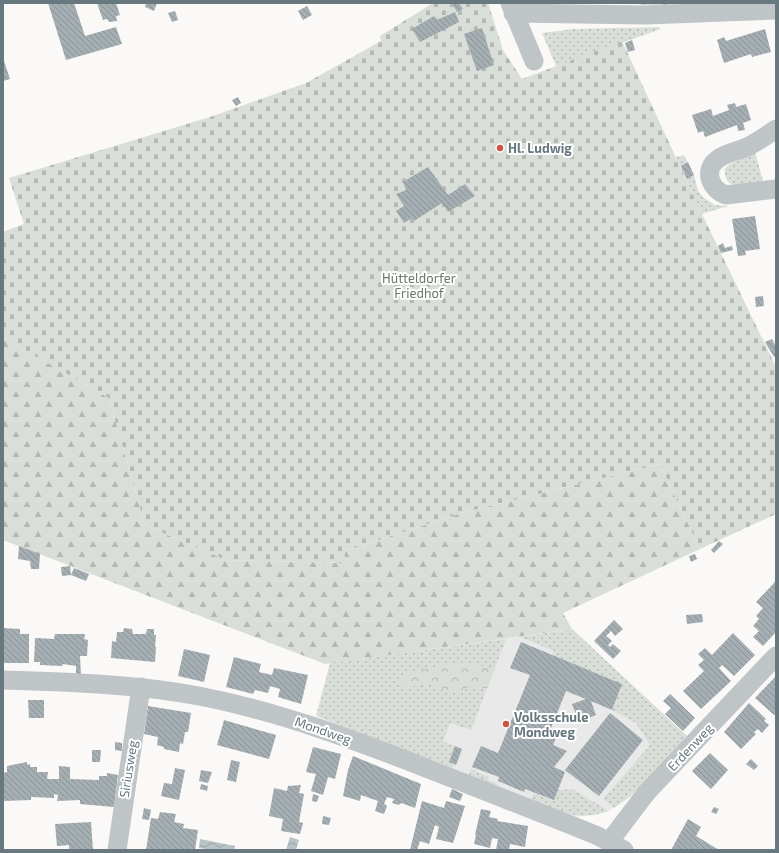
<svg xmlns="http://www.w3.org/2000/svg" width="779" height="853" viewBox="0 0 779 853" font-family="'Exo 2',sans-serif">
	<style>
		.built { fill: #e8e9e8 }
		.grass { fill: url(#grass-dots) }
		.forest { fill: url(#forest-firs) }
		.cemetery { fill: url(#cemetery-stones) }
		.park { fill: url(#park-crowns) }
		.water { fill: url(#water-waves) }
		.building { fill: url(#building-back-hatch) }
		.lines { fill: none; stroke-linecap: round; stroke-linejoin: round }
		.street { stroke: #bfc4c7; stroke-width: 19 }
		.poi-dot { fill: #d05541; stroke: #fff; stroke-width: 1.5 }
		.labels { text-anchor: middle; stroke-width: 4; stroke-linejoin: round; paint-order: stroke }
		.poi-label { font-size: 13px; font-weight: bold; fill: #67787f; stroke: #fff; text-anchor: start }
		.park-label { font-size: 13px; fill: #6b7866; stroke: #fff }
		.street-label { font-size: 13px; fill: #67787f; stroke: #fff }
	</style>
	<defs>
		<pattern id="grass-dots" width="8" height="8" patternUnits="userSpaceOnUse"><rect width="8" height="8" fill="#daded8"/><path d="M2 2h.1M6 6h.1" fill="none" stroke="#b5b9b4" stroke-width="1.8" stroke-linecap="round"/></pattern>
		<pattern id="forest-firs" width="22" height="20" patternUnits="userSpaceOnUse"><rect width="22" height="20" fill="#daded8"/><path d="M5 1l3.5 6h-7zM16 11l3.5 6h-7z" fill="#b5b9b4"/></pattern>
		<pattern id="cemetery-stones" width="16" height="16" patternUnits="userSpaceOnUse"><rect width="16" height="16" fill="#daded8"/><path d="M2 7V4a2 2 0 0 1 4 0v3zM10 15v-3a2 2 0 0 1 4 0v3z" fill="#b5b9b4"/></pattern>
		<pattern id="park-crowns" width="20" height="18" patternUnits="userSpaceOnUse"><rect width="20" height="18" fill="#daded8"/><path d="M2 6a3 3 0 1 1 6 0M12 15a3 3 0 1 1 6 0" fill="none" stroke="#b5b9b4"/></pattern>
		<pattern id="water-waves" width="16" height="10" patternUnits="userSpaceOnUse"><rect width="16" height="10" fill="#b8c3c6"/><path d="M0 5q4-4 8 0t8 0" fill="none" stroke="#99a3a6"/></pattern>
		<pattern id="building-back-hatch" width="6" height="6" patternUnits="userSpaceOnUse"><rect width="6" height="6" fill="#a5aeb2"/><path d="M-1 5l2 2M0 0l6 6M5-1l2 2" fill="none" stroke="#8a9296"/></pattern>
	</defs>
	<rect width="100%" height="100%" fill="#faf9f8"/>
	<polygon class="built" points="572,629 687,736 631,796 609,811 593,815 575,817 452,768 330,663"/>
	<g class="grass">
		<polygon points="659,27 661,29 556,66 542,33 573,29"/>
		<path d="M755 152 763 181C747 184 723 194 725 168L730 164Z"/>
		<polygon points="684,155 694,175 698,191 704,198 715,205 728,206 702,214 676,157"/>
		<polygon points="572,629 687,736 631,796 614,808 603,799 650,745 636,723 612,710 622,684 552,655 554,651 520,637"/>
		<polygon points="506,639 471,730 450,723 443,741 455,746 449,762 454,764 452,768 316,716 330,663"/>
		<polygon points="471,769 489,777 488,780 497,784 495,787 469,775"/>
		<path d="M572 789 609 811C578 822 559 811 530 802L534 793 553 800 558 790Z"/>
	</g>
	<g class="forest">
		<polygon points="622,3 749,3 671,7"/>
		<polygon points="3,337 109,398 145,525 226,560 343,563 345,551 461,513 660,464 700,549 563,613 572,629 325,664 3,540"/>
	</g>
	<polygon class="cemetery" points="433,3 488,3 503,50 522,79 622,41 702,214 776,367 776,514 700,549 660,464 461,513 345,551 344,563 226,560 145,525 109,398 3,337 3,232 24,224 9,178 210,117 306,83 381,41 380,36"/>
	<path class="park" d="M465 662 494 669 487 689 471 686C465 689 460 693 453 693 443 693 437 685 427 684 418 683 404 692 397 683L402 675 444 664Z"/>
	<g class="water">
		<polygon points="290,837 299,840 296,850 286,850"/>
		<polygon points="200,839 235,846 234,850 212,850 199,848"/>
	</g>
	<g class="building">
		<polygon points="48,3 74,3 85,36 116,27 122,44 66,60"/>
		<polygon points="97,3 116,3 120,15 116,16 117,21 109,22 107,19 103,20"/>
		<polygon points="146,3 157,3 154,11 145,7"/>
		<polygon points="456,3 459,3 463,9 457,12 453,5"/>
		<polygon points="307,6 312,15 303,20 298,11"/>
		<polygon points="175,11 178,20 172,22 168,13"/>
		<polygon points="455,12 459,22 420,42 412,29 434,16 437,20"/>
		<polygon points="482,28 494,65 477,71 464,34"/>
		<polygon points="765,29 771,52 752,57 751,54 724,63 717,40 724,37 726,41"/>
		<polygon points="632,40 635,50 628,52 625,43"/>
		<polygon points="3,58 10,79 3,81"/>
		<polygon points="238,97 241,103 236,106 232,100"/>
		<polygon points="735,103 736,107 746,104 751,120 743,123 745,130 738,131 737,125 705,137 703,131 698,133 692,115 711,109 713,116 729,110 727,105"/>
		<polygon points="688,162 694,175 687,179 681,166"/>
		<polygon points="428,167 448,195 465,184 475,196 448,212 442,203 414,221 412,218 404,223 396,211 404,206 396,194 406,190 403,182"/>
		<polygon points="755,216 760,249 745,251 746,255 738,256 732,219"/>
		<polygon points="723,243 725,248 732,246 733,250 721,253 718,246"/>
		<polygon points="763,296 764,306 756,307 755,297"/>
		<polygon points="772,339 776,347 776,356 774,357 765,342"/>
		<polygon points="719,541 723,544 714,553 711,550"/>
		<polygon points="19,546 40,554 39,569 31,569 30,561 18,559"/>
		<polygon points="695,554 697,559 691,562 689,556"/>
		<polygon points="70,566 71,575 74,568 89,574 86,581 71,575 62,576 61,567"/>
		<polygon points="775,582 776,632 763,646 753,637 759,631 753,626 759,619 756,616 763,608 756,602"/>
		<polygon points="702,614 703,622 687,624 686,615"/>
		<polygon points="614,620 623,629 615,636 611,631 606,636 612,641 608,645 610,647 613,644 621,651 613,659 594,641"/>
		<polygon points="3,628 20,629 20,634 29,634 29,663 3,663"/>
		<polygon points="124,628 132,629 133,634 146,634 147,629 154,629 154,635 156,635 155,647 156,647 155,662 111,658 112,641 116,642 117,632 123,632"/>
		<polygon points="733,633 755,655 734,676 722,665 719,668 731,681 701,709 683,691 704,671 698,665 704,660 698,654 705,648 712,655"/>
		<polygon points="55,634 85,634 84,639 88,640 87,656 80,656 81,675 76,675 76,666 63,664 62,666 40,665 40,662 34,662 35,638 54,639"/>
		<polygon points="521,642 622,684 612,710 591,701 596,715 579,722 572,704 586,699 566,691 551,728 559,731 553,745 567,751 554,767 565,772 554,800 525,789 524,792 498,781 499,777 472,767 481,746 498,753 530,675 510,668"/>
		<polygon points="184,649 210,655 204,682 178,676"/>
		<polygon points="234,657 261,664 259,672 272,675 274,668 308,675 301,704 278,697 280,689 270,686 268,693 255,690 253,694 226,687"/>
		<polygon points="776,676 776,714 774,715 755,698"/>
		<polygon points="670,694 695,718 683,731 665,714 671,708 663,701"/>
		<polygon points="28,700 44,700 44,718 29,718"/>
		<polygon points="749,703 766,719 764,721 769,725 762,733 758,729 754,732 756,734 741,749 724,732"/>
		<polygon points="148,706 191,713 188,732 185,732 183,744 180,743 179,752 164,749 164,747 157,745 158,737 144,734"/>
		<polygon points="610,713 643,740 599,796 565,770"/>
		<polygon points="224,720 276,735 269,759 217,745"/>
		<polygon points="115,742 122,743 122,751 115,750"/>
		<polygon points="455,746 462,749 456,765 449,762"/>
		<polygon points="313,747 341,754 335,779 328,777 323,795 311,791 316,774 306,772"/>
		<polygon points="92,750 101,750 100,762 92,762"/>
		<polygon points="710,753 728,770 711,789 692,771"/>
		<polygon points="353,756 421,784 415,808 401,803 399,805 392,803 394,799 387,797 384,804 387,806 384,814 375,811 378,801 361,795 360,801 343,796 348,770"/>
		<polygon points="751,759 758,766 754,770 746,764"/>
		<polygon points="231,760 240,762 236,782 227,780"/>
		<polygon points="27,762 27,765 30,764 30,767 37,767 37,772 48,772 47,779 59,779 59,766 70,767 70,779 99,780 99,776 107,776 107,773 118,775 114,807 80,804 80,800 57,801 58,795 54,794 54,798 31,797 31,800 3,801 3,773 7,772 7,766"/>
		<polygon points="175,768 185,770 179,800 161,796 164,783 172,784"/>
		<polygon points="201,770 212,772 208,783 199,781"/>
		<polygon points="201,784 208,786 207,791 200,789"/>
		<polygon points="301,785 299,793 304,794 299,822 303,823 300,834 281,831 283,819 269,816 274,788 287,791 288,786"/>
		<polygon points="452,789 463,794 460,801 449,797"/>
		<polygon points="313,794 319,796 317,802 312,801"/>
		<polygon points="422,801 444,808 446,801 465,806 453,843 436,839 439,827 435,825 429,844 420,841 417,850 410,850"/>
		<polygon points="714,807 719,809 716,814 711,812"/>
		<polygon points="144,808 151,810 149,820 142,819"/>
		<polygon points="481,809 491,811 489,817 498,819 497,821 528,826 525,847 510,844 509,850 496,850 498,839 492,838 490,848 474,844 476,835 475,835"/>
		<polygon points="160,812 176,814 174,822 184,824 183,828 198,830 195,850 146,850 151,818 158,819"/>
		<polygon points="323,816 331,818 329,825 322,824"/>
		<polygon points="688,819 701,827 696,836 719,850 671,850"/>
		<polygon points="91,822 93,850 69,850 69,845 57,846 55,824"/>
	</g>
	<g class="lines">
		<g class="street">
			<polyline points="510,3 534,61"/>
			<polyline points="513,13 646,15 776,10"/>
			<path d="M776 129C766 136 757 142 747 147 738 151 726 153 718 159 702 170 711 190 726 195L776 189"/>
			<path d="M3 680C69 682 134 684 199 696 281 712 358 741 436 772 490 793 544 814 598 836L624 850"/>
			<polyline points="609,842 647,792 776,656"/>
			<polyline points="117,850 141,687"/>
		</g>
	</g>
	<g class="poi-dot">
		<circle cx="500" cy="148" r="4"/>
		<circle cx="506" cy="724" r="4"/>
	</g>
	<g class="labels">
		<g class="poi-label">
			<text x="508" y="153">Hl. Ludwig</text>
			<text x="514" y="722">Volksschule<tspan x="514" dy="15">Mondweg</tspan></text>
		</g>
		<g class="park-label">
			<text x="419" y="283">Hütteldorfer<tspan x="419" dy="15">Friedhof</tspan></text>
		</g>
		<g class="street-label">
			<text transform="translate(323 730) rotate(19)" y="5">Mondweg</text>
			<text transform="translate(690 747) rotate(-47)" y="5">Erdenweg</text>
			<text transform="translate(128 769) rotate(-81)" y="5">Siriusweg</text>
		</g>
	</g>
	<rect width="779" height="853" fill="none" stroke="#67787f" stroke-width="8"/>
</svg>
